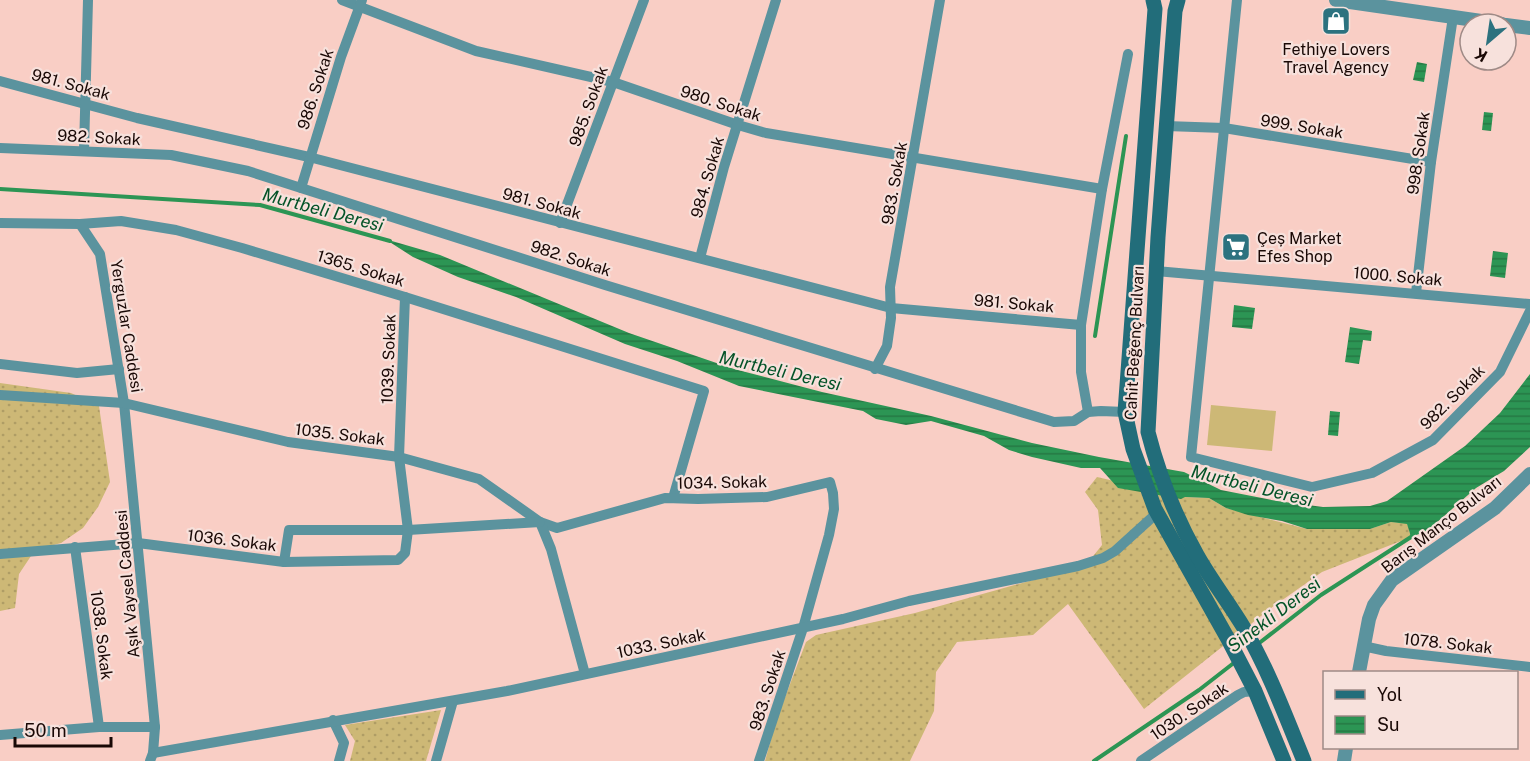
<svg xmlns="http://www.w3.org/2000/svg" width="1530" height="761" viewBox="0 0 1530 761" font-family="'Public Sans',sans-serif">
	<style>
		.grass { fill: url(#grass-dots) }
		.pitch { fill: #cdb876 }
		.water { fill: url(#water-rules) }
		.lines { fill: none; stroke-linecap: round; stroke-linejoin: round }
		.stream { stroke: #2c9554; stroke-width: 4 }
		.minor { stroke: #5b939e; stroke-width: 10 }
		.tertiary { stroke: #5b939e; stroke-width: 14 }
		.secondary { stroke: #226d7a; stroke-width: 15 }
		.labels { text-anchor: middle; stroke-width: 4.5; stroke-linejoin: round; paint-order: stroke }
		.poi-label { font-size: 16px; fill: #190805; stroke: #f7e1dc }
		.street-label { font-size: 16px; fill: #190805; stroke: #f7e1dc }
		.water-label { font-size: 18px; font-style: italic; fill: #045328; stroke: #f7e1dc }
	</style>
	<defs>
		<pattern id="grass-dots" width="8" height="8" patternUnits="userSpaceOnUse" patternTransform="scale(1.5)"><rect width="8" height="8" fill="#cdb876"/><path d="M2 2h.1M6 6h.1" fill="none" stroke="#af9d65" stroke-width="1.8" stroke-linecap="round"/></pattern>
		<pattern id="water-rules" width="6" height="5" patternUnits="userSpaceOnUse" patternTransform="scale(1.5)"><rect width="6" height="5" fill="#2c9554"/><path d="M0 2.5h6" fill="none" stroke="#257844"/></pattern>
	</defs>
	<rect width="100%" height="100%" fill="#f9cec5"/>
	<g class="grass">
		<polygon points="0,383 71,393 99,406 110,482 98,507 83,528 61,543 35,550 19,574 15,608 0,611"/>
		<polygon points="1097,477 1184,497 1209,498 1226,508 1307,529 1370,529 1391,522 1407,523 1411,537 1322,572 1271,608 1144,709 1068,604 1033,635 957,642 936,672 934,711 910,761 765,761 776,721 806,642 816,635 915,613 1086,565 1102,545 1098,510 1085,492"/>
		<polygon points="441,710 426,761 350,761 355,741 345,725"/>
	</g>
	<polygon class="pitch" points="1211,405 1276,411 1272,451 1207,445"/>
	<g class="water">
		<polygon points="1417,62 1427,64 1424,82 1413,80"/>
		<polygon points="1484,112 1493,113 1491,131 1482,130"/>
		<polygon points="385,239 440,255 629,333 734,369 822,392 931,416 1032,443 1099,457 1184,472 1221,490 1277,501 1323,507 1370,506 1387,501 1465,446 1500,413 1530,374 1530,447 1504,471 1476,488 1427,531 1411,537 1407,524 1391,522 1370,529 1307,529 1282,521 1248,515 1226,508 1209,498 1185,497 1181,499 1118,488 1100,468 1081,468 1032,457 1009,450 984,436 931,421 906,425 876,419 863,411 739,386 677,361 625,344 516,297 458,277 413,257"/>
		<polygon points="1493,251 1508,253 1505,278 1490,276"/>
		<polygon points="1234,305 1255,308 1252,329 1232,327"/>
		<polygon points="1350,327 1372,331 1371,341 1363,340 1359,364 1345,362"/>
		<polygon points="1330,411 1340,412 1338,436 1328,435"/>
	</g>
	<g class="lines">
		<g class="stream">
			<polyline points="0,189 260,205 390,241"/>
			<polyline points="1095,336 1126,136"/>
			<polyline points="1258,644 1321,595 1411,537 1413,534"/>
			<polyline points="1094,761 1199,690 1235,662"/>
		</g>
		<g class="minor">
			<polyline points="342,0 476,51 613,82 738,125 766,133 1102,189"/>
			<polyline points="1237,0 1191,457 1312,487 1372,473 1433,440 1500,372 1530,311"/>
			<polyline points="0,81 137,118 309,157 891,308 1081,325"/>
			<polyline points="1166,126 1224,128 1431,162"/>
			<polyline points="0,148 171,155 248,171 605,285 1054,422 1074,421 1088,412 1101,411 1125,412"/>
			<polyline points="84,150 88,0"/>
			<polyline points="301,188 341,57 362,0"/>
			<polyline points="0,223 80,224 121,221 176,230 242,248 405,297 704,391 673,498"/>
			<polyline points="560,223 644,0"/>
			<polyline points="80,224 100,254 124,403 155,727 153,753 150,761"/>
			<polyline points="700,258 724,167 776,0"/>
			<polyline points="1156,271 1530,304"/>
			<polyline points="1416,293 1431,162 1453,17"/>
			<polyline points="0,364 77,373 119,369"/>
			<polyline points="875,369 887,346 891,318 890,287 940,0"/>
			<polyline points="0,395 124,403 288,442 399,457 479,479 540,522 557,528 665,498 698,499 767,497 830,482 833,493 834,509 829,535 803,628 759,761"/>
			<polyline points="1088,412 1081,372 1081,325 1102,189 1128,54"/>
			<polyline points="540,522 551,549 585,674"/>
			<polyline points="75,547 99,727"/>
			<polyline points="0,554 138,543 284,562 289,530 408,530 540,522"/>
			<polyline points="284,562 398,560 405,553 408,530 399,457 405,297"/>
			<polyline points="1363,646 1386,651 1530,667"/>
			<polyline points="333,720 344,743 339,761"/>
			<polyline points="0,735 99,727 155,727"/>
			<polyline points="153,753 507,691 843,619 909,601 1078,566 1103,558 1115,551 1157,513"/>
			<polyline points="436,761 453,701"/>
			<polyline points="1141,761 1238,695 1244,692 1255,691"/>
		</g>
		<g class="tertiary">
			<polyline points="1336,0 1502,24"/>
			<polyline points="1506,25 1530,28"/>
			<polyline points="1359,672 1369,619 1374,605 1392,580 1495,508 1530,474"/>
			<polyline points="1344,761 1346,748"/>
		</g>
		<g class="secondary">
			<polyline points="1153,0 1155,9 1125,412 1133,449 1155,509 1228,639 1255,691 1284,761"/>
			<path d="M1178 0 1175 11 1158 237 1148 432C1159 475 1175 516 1197 555 1211 580 1229 603 1244 628 1268 669 1286 717 1304 761"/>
		</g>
	</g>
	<defs>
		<g id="shop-square" transform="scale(1.5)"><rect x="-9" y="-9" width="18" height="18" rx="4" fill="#2c727f" stroke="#f7e1dc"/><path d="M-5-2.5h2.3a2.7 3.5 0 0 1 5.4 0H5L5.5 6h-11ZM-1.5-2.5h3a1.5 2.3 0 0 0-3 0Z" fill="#fff"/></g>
		<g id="supermarket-square" transform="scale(1.5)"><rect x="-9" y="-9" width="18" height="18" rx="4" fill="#2c727f" stroke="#f7e1dc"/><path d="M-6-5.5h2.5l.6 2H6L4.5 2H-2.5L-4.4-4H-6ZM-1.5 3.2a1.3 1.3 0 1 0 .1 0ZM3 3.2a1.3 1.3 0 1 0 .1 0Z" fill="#fff"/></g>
	</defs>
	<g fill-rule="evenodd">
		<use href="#shop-square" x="1336" y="21"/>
		<use href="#supermarket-square" x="1236" y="247"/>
	</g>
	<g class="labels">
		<g class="poi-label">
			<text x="1336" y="55">Fethiye Lovers<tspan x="1336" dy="18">Travel Agency</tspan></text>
			<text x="1257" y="244" text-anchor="start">Çeș Market<tspan x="1257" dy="18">Efes Shop</tspan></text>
		</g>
		<g class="street-label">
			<text transform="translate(71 84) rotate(15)" y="6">981. Sokak</text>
			<text transform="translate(315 89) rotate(-72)" y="6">986. Sokak</text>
			<text transform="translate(721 103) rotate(18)" y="6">980. Sokak</text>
			<text transform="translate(588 106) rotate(-70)" y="6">985. Sokak</text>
			<text transform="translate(1302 126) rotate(9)" y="6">999. Sokak</text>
			<text transform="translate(99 137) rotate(3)" y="6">982. Sokak</text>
			<text transform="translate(1418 153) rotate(-82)" y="6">998. Sokak</text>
			<text transform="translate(707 177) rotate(-74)" y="6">984. Sokak</text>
			<text transform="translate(894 183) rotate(-80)" y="6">983. Sokak</text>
			<text transform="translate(542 203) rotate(15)" y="6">981. Sokak</text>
			<text transform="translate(571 258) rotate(18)" y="6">982. Sokak</text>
			<text transform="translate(361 268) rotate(17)" y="6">1365. Sokak</text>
			<text transform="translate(1398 276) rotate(5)" y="6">1000. Sokak</text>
			<text transform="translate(1014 303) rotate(5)" y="6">981. Sokak</text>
			<text transform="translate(127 326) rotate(81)" y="6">Yerguzlar Caddesi</text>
			<text transform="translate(1134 343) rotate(-87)" y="6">Cahit Beğenç Bulvarı</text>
			<text transform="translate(388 359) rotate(-88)" y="6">1039. Sokak</text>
			<text transform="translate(1452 397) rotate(-45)" y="6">982. Sokak</text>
			<text transform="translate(340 434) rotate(7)" y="6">1035. Sokak</text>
			<text transform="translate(722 482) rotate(-1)" y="6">1034. Sokak</text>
			<text transform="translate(1441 524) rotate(-38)" y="6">Barış Manço Bulvarı</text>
			<text transform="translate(232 540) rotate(7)" y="6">1036. Sokak</text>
			<text transform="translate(127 584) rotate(-95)" y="6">Aşık Vaysel Caddesi</text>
			<text transform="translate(102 635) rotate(83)" y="6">1038. Sokak</text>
			<text transform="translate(661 643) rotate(-12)" y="6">1033. Sokak</text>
			<text transform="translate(1448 643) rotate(6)" y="6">1078. Sokak</text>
			<text transform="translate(767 690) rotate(-72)" y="6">983. Sokak</text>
			<text transform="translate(1189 711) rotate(-34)" y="6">1030. Sokak</text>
		</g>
		<g class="water-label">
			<text transform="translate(323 210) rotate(15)" y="6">Murtbeli Deresi</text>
			<text transform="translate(780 371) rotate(13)" y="6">Murtbeli Deresi</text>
			<text transform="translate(1252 486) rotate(14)" y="6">Murtbeli Deresi</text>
			<text transform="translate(1274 615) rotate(-37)" y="6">Sinekli Deresi</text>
		</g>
	</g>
	<rect x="1323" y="671" width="195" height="78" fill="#f7e1dc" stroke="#9e8a86" stroke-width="1.5"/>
	<rect x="1335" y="690" width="30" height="9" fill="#226d7a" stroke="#9e8a86" stroke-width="1.5"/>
	<text x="1377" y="701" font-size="18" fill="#190805">Yol</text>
	<rect x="1335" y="716" width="30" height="18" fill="url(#water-rules)" stroke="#9e8a86" stroke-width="1.5"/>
	<text x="1377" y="731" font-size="18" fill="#190805">Su</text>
	<g transform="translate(1488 42) rotate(209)"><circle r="28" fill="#f7e1dc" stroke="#9e8a86" stroke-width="1.5"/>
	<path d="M0-4.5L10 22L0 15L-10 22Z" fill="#2c727f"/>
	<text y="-9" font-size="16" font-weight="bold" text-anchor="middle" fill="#190805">K</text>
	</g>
	<path d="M15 737v9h96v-9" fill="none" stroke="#190805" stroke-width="3"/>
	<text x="24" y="737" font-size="18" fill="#190805" stroke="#f7e1dc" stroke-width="4.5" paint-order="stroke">50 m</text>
</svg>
